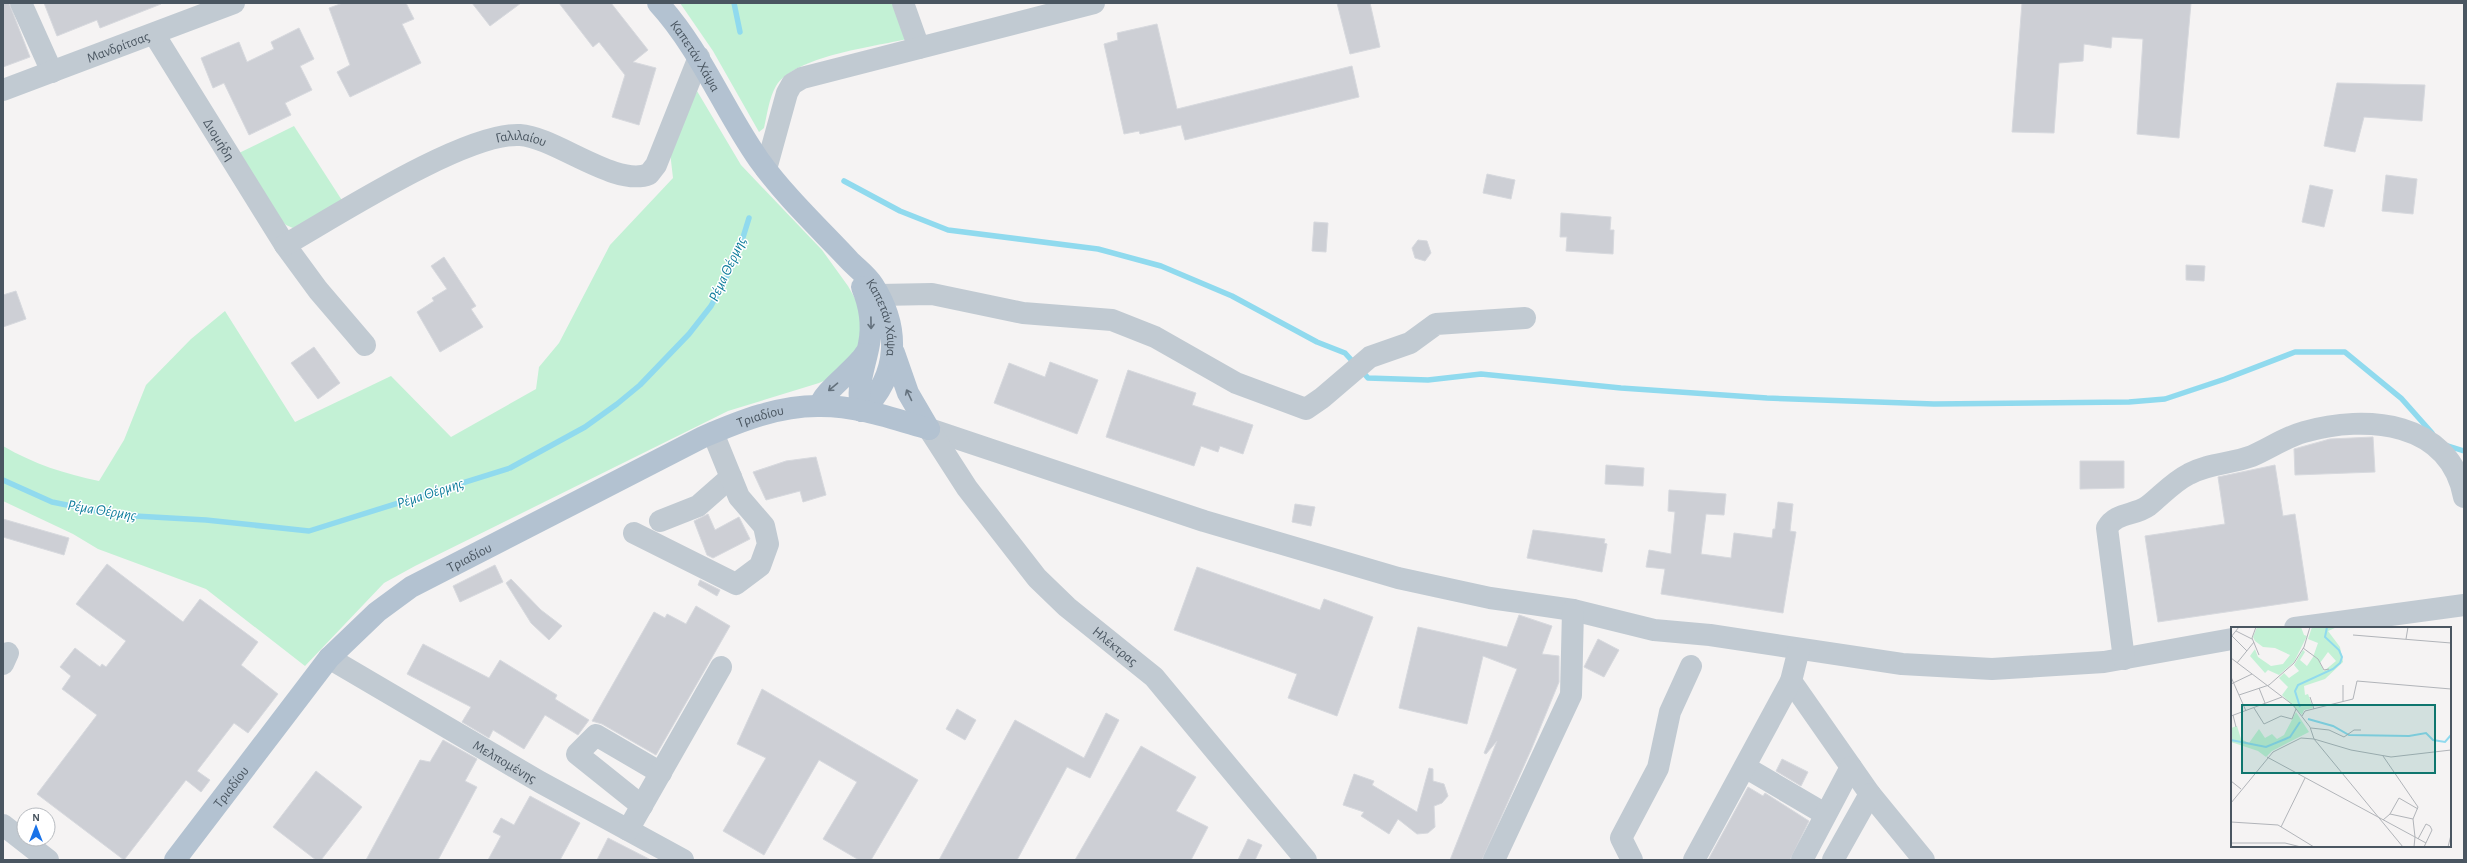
<svg xmlns="http://www.w3.org/2000/svg" width="2467" height="863" viewBox="0 0 2467 863" font-family="'Alegreya Sans',sans-serif">
	<style>
		.green { fill: #c3f1d5 }
		.lines { fill: none; stroke-linecap: round; stroke-linejoin: round }
		.stream { stroke: #90daee; stroke-width: 5.5 }
		.building { fill: #cdcfd5; stroke: #d7d9de }
		.minor { stroke: #c1cad2; stroke-width: 22 }
		.major { stroke: #b3c2d1; stroke-width: 22 }
		.oneway { stroke: #64717d }
		.labels { text-anchor: middle; stroke-width: 3; stroke-linejoin: round; paint-order: stroke }
		.street-label { font-size: 14px; fill: #4a5661; stroke: #fff }
		.water-label { font-size: 15px; font-style: italic; fill: #0c7c9b; stroke: #fff }
		.inset-river { fill: none; stroke: #90daee; stroke-width: 2 }
		.inset-road { fill: none; stroke: #b1b4b9; stroke-width: 1 }
		.view { fill: #0f766e; fill-opacity: 0.15; stroke: #0f766e; stroke-width: 2 }
		.inset-edge { fill: none; stroke: #4a5661; stroke-width: 2 }
	</style>
	<rect width="100%" height="100%" fill="#f5f3f3"/>
	<g class="green">
		<path d="M680 3H894L907 39C873 47 795 56 776 86 769 98 767 115 764 128L759 132 713 51Z"/>
		<path d="M697 91 741 165 822 250 848 286 857 302 861 318 859 348 828 379 819 383 728 411 415 566 384 583 305 666 206 589 98 549 73 534 3 501V446C34 464 65 474 99 481L124 440 146 385 191 339 225 311 295 422 391 376 451 437 536 389 539 367 559 343 610 245 673 178 670 152Z"/>
		<polygon points="294,126 345,205 293,228 286,225 277,217 239,153"/>
	</g>
	<g class="lines">
		<g class="stream">
			<polyline points="734,3 740,32"/>
			<polyline points="844,181 900,211 948,230 1098,249 1161,266 1232,296 1317,342 1345,353 1355,364"/>
			<polyline points="1361,370 1368,378 1428,380 1481,374 1621,388 1767,398 1934,404 2129,402 2165,399 2225,379 2295,352 2345,352 2401,398 2432,433"/>
			<polyline points="2445,445 2464,451"/>
			<polyline points="3,480 52,502 117,515 206,520 309,531 510,468 585,427 617,404 640,385 689,334 711,306 726,278 740,247 749,218"/>
		</g>
	</g>
	<g class="building">
		<polygon points="3,3 9,3 30,57 3,67"/>
		<polygon points="44,3 160,3 161,4 100,28 97,20 57,36"/>
		<polygon points="343,3 406,3 414,19 402,24 421,63 350,97 337,72 350,65 329,8"/>
		<polygon points="472,3 521,3 490,26"/>
		<polygon points="559,3 611,3 648,50 633,62 656,68 639,125 612,117 625,75 599,42 593,47"/>
		<polygon points="1337,3 1370,3 1380,47 1350,54"/>
		<polygon points="2022,3 2191,3 2179,138 2137,134 2143,39 2112,37 2111,48 2084,44 2083,61 2059,63 2054,133 2012,132"/>
		<polygon points="1157,24 1177,109 1352,66 1359,97 1185,140 1181,125 1140,134 1139,131 1124,134 1104,44 1118,40 1117,33"/>
		<polygon points="299,28 314,59 300,66 312,90 285,103 291,115 249,135 224,83 213,88 201,58 239,42 247,62 274,49 271,42"/>
		<polygon points="2337,83 2425,85 2422,121 2364,117 2355,152 2324,146"/>
		<polygon points="1487,174 1515,180 1511,199 1483,193"/>
		<polygon points="2386,175 2417,179 2413,214 2382,211"/>
		<polygon points="2310,185 2333,190 2324,227 2302,222"/>
		<polygon points="1561,213 1611,217 1610,230 1614,230 1613,254 1566,251 1567,237 1560,237"/>
		<polygon points="1314,222 1328,223 1326,252 1312,251"/>
		<polygon points="1418,240 1427,241 1431,253 1425,261 1415,258 1412,248"/>
		<polygon points="444,257 476,306 471,309 483,327 440,352 417,312 434,301 432,298 447,289 431,266"/>
		<polygon points="2186,265 2205,266 2204,281 2186,280"/>
		<polygon points="16,291 26,319 3,327 3,295"/>
		<polygon points="314,347 340,383 318,399 291,363"/>
		<polygon points="1050,362 1098,380 1077,434 994,403 1009,363 1045,377"/>
		<polygon points="1128,370 1196,393 1192,405 1253,425 1243,454 1220,446 1218,452 1201,446 1194,466 1106,437"/>
		<polygon points="2373,437 2375,472 2295,475 2294,449 2330,439"/>
		<polygon points="816,457 826,495 803,502 800,491 766,500 753,472 786,461"/>
		<polygon points="2080,461 2124,461 2124,488 2080,489"/>
		<polygon points="1606,465 1644,468 1643,486 1605,484"/>
		<polygon points="2275,465 2283,516 2295,514 2308,600 2158,622 2145,536 2225,524 2218,477"/>
		<polygon points="1669,490 1726,494 1724,515 1706,514 1701,554 1731,558 1734,533 1772,538 1773,529 1775,529 1778,502 1793,504 1790,531 1796,532 1783,613 1661,594 1665,569 1646,567 1649,550 1671,554 1675,512 1668,511"/>
		<polygon points="1295,504 1315,507 1311,526 1292,522"/>
		<polygon points="708,514 715,530 739,517 750,539 713,558 707,555 694,521"/>
		<polygon points="3,519 69,538 64,555 3,537"/>
		<polygon points="1533,530 1605,539 1604,543 1607,544 1602,572 1527,558"/>
		<polygon points="107,564 183,622 200,599 258,642 241,665 278,694 248,733 234,723 197,771 210,780 201,792 186,780 124,860 37,794 97,715 62,689 71,676 60,667 75,648 100,667 102,664 106,667 126,641 76,604"/>
		<polygon points="495,565 503,582 460,602 453,586"/>
		<polygon points="1197,567 1320,610 1324,599 1373,617 1337,716 1288,698 1297,674 1174,630"/>
		<polygon points="511,579 541,610 562,626 549,640 531,623 506,583"/>
		<polygon points="700,580 720,590 717,596 698,585"/>
		<polygon points="696,606 730,626 656,755 602,724 592,721 654,612 665,618 667,614 686,624"/>
		<polygon points="1519,615 1552,626 1542,654 1559,656 1559,682 1531,750 1482,860 1450,860 1497,741 1486,754 1484,753 1517,669 1483,656 1467,724 1399,708 1418,627 1507,647"/>
		<polygon points="1598,639 1619,650 1604,677 1584,667"/>
		<polygon points="423,644 489,678 500,660 557,695 555,699 589,720 578,735 545,715 524,749 493,730 489,738 462,722 471,707 407,674"/>
		<polygon points="762,689 918,780 871,860 859,860 823,839 857,782 819,760 764,855 723,831 766,758 737,744"/>
		<polygon points="957,709 976,720 965,740 946,729"/>
		<polygon points="1106,713 1119,720 1090,778 1067,767 1017,860 939,860 1015,720 1084,758"/>
		<polygon points="443,740 477,759 465,781 477,787 438,860 366,860 420,760 430,762"/>
		<polygon points="1141,746 1196,777 1176,811 1208,827 1191,860 1075,860"/>
		<polygon points="1782,759 1808,772 1801,786 1776,771"/>
		<polygon points="1429,768 1433,769 1433,781 1444,784 1448,796 1442,803 1434,806 1435,827 1428,833 1417,834 1398,819 1389,834 1361,816 1364,812 1343,805 1354,774 1374,781 1372,785 1417,812"/>
		<polygon points="316,771 362,807 321,860 316,860 273,827"/>
		<polygon points="1748,787 1763,796 1765,793 1809,821 1790,860 1708,860"/>
		<polygon points="530,796 580,823 560,860 488,860 501,836 493,832 501,818 514,825"/>
		<polygon points="608,838 651,860 597,860"/>
		<polygon points="1248,839 1262,845 1255,860 1238,860"/>
	</g>
	<g class="lines">
		<g class="minor">
			<polyline points="21,3 52,72"/>
			<polyline points="903,3 919,48"/>
			<path id="s1" d="M154 34 285 245 318 290 365 345"/>
			<path id="s2" d="M3 90 234 3"/>
			<polyline points="766,169 787,93 792,84 802,78 1094,3"/>
			<path id="s3" d="M285 245C336 216 466 132 520 135 555 137 616 188 649 174L656 165 699 57"/>
			<polyline points="879,295 932,294 1023,313 1112,320 1155,337 1236,383 1306,409 1322,398 1370,357 1410,343 1436,324 1525,318"/>
			<polyline points="929,429 1204,521 1398,578 1490,598 1573,610 1654,630 1710,635 1902,664 1992,669 2104,662 2232,639"/>
			<path id="s4" d="M929 429 967 488 1037 578 1067 607 1154 677 1306 860"/>
			<polyline points="660,521 698,506 731,477"/>
			<polyline points="634,533 736,584 760,566 768,544 764,526 739,497 713,433"/>
			<polyline points="2295,628 2464,605"/>
			<path id="s5" d="M329 658 540 782 683 860"/>
			<path d="M2124 659 2107 528C2116 512 2134 516 2148 506 2162 495 2173 482 2189 474 2209 463 2231 464 2252 456 2270 448 2286 437 2304 432 2366 414 2450 421 2464 497"/>
			<polyline points="3,664 8,653"/>
			<polyline points="1791,681 1870,794 1924,860"/>
			<polyline points="1745,767 1825,814"/>
			<polyline points="642,806 577,754 596,735 661,773"/>
			<polyline points="3,825 48,860"/>
			<polyline points="628,830 721,667"/>
			<polyline points="1494,860 1571,695 1573,610"/>
			<polyline points="1632,860 1621,838 1658,768 1670,712 1691,666"/>
			<polyline points="1694,860 1791,681 1799,649"/>
			<polyline points="1802,860 1851,767"/>
			<polyline points="1833,860 1870,794"/>
		</g>
		<g class="major">
			<path id="s6" d="M658 3C701 50 723 109 759 160 785 196 818 227 848 259 856 268 866 274 873 285 900 327 900 375 862 411"/>
			<path d="M862 287C870 306 873 324 869 344 865 367 855 388 862 411"/>
			<polyline points="894,353 908,393 929,429"/>
			<path d="M820 406C821 393 856 369 865 354"/>
			<path id="s7" d="M175 860 329 658 377 612 411 587 703 437C740 421 780 405 821 406 858 406 894 419 929 429"/>
		</g>
	</g>
	<defs><path id="oneway-shaft" d="M-6 0H5M1.5-3L5.5 0L1.5 3" fill="none" stroke-width="1.6" stroke-linecap="round" stroke-linejoin="round"/></defs>
	<g class="oneway">
		<use href="#oneway-shaft" transform="translate(871 323) rotate(89)"/>
		<use href="#oneway-shaft" transform="translate(833 387) rotate(140)"/>
		<use href="#oneway-shaft" transform="translate(909 395) rotate(-115)"/>
	</g>
	<g class="labels">
		<g class="street-label">
			<text dy="5" stroke="none"><textPath href="#s2" startOffset="123">Μανδρίτσας</textPath></text>
			<text dy="5" stroke="none"><textPath href="#s6" startOffset="65">Καπετάν Χάψα</textPath></text>
			<text dy="5" stroke="none"><textPath href="#s1" startOffset="124">Διομήδη</textPath></text>
			<text dy="5" stroke="none"><textPath href="#s3" startOffset="263">Γαλιλαίου</textPath></text>
			<text dy="5" stroke="none"><textPath href="#s6" startOffset="391">Καπετάν Χάψα</textPath></text>
			<text dy="5" stroke="none"><textPath href="#s7" startOffset="752">Τριαδίου</textPath></text>
			<text dy="5" stroke="none"><textPath href="#s7" startOffset="428">Τριαδίου</textPath></text>
			<text dy="5" stroke="none"><textPath href="#s4" startOffset="288">Ηλέκτρας</textPath></text>
			<text dy="5" stroke="none"><textPath href="#s5" startOffset="204">Μελπομένης</textPath></text>
			<text dy="5" stroke="none"><textPath href="#s7" startOffset="92">Τριαδίου</textPath></text>
		</g>
		<g class="water-label">
			<text transform="translate(727 269) rotate(-65)" y="5">Ρέμα Θέρμης</text>
			<text transform="translate(430 493) rotate(-18)" y="5">Ρέμα Θέρμης</text>
			<text transform="translate(102 510) rotate(9)" y="5">Ρέμα Θέρμης</text>
		</g>
	</g>
	<g transform="translate(2231 627)">
		<rect width="220" height="220" fill="#f5f3f3"/>
		<path d="M26 0H70L73 8 76 9 63 35 48 48 37 43 34 46 19 29 24 22 22 17 27 30 40 39 52 37 59 28 44 21 32 20 24 14 22 10ZM81 0H106L97 4 109 20 112 35 94 52 73 59 74 68 77 67 82 81 73 83 71 88 51 68 57 60 48 51 53 46 58 51 68 44 63 38 72 23 74 25 69 33 76 39 82 30 87 16 77 12ZM97 25 105 34 93 44 89 36ZM65 85 78 105 41 124 35 130 27 124 0 115V101L6 99 10 112 18 116 28 102 34 111 41 107 46 112 53 108Z" fill="#c3f1d5" fill-rule="evenodd"/>
		<path class="inset-river" d="M69 80 64 64 67 58 102 42 109 36 111 30 108 23 94 10 96 0M77 92 102 99 118 108 178 109 195 106 202 113 214 115 220 108M0 113 35 120 59 110 69 95"/>
		<path class="inset-road" d="M25 0 21 11 28 28M5 4 21 12M0 8 16 24M122 8 220 16M0 10 8 0M175 12 177 0M72 21 87 32 93 43 98 42M0 31 62 78 79 100 83 112M6 36 23 15M0 50 15 84M0 57 21 47M28 61 34 76M8 68 38 58 63 36 73 20 79 0M79 70 83 82M112 74V58M23 81 33 97 50 89 61 92 65 82M2 88 5 100M0 89 51 70M71 89 74 84 122 72 126 54 220 62M80 101 98 103 113 110 123 103H130M83 112 172 220M83 112 120 123 160 130 220 123M152 129 187 180 182 192 184 210 195 216M36 130 184 210 183 220M0 154 10 162M0 176 42 125 70 111 83 112M159 187 182 192M152 193 159 187 168 171 187 182M0 195 47 198 83 220M50 200 74 151M187 212 195 197 199 199 201 203 193 220M0 216H54L70 220M217 220 220 208"/>
		<path class="view" d="M11 78H204V146H11Z"/>
		<rect width="220" height="220" class="inset-edge"/>
	</g>
	<rect width="2467" height="863" fill="none" stroke="#4a5661" stroke-width="8"/>
	<g transform="translate(36 827)"><circle r="19" fill="#ffffff" stroke="#b7bbc0"/>
	<path d="M0-3L7 15L0 10L-7 15Z" fill="#1a73e8"/>
	<text y="-6" font-size="11" font-weight="bold" text-anchor="middle" fill="#4a5661">N</text>
	</g>
</svg>
